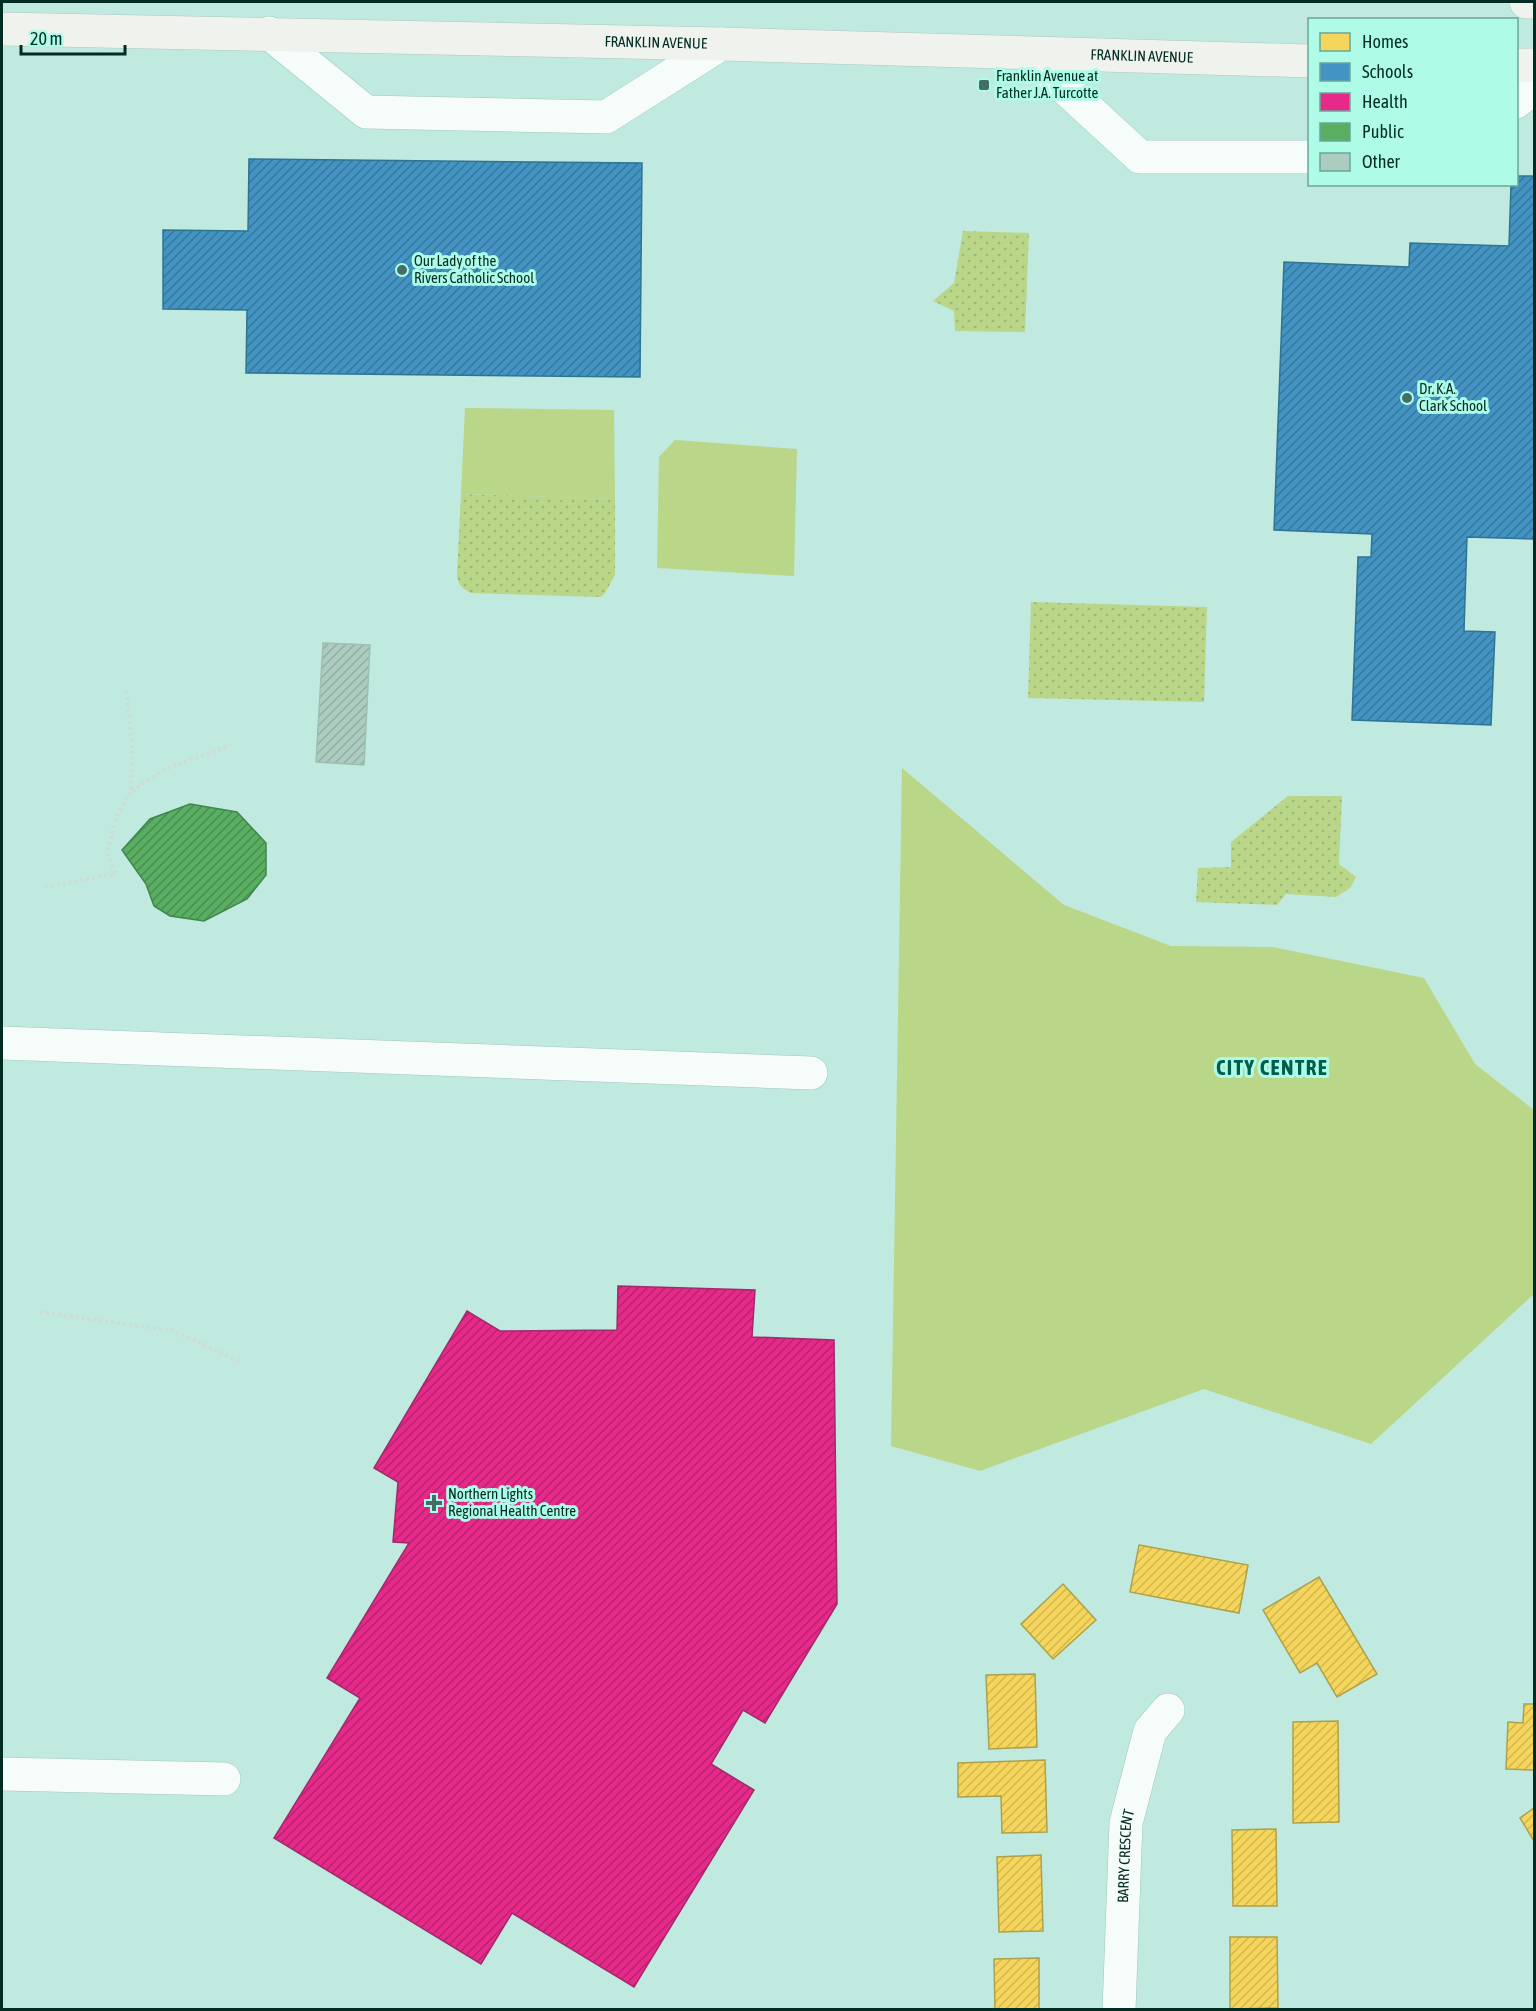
<svg xmlns="http://www.w3.org/2000/svg" width="1536" height="2011" viewBox="0 0 1536 2011" font-family="'Asap Condensed',sans-serif">
	<style>
		.grass { fill: #bad688 }
		.park { fill: url(#park-dots) }
		.homes { fill: url(#homes-hatch); stroke: #aca24b; stroke-width: 1.5 }
		.schools { fill: url(#schools-hatch); stroke: #2f7493; stroke-width: 1.5 }
		.health { fill: url(#health-hatch); stroke: #a22a6b; stroke-width: 1.5 }
		.public { fill: url(#public-hatch); stroke: #3f874e; stroke-width: 1.5 }
		.building { fill: url(#building-hatch); stroke: #9dbfb1; stroke-width: 1.5 }
		.lines { fill: none; stroke-linecap: round; stroke-linejoin: round }
		.minor-casing { stroke: #a0c6bc; stroke-width: 34 }
		.major-casing { stroke: #adc6c0; stroke-width: 34 }
		.path { stroke: #cedcd8; stroke-width: 4; stroke-dasharray: 3 3; stroke-linecap: butt }
		.minor { stroke: #f6fcfa; stroke-width: 33 }
		.major { stroke: #f0f2ee; stroke-width: 33 }
		.poi-dot { fill: #436e65; stroke: #aefbe7; stroke-width: 2 }
		.labels { text-anchor: middle; stroke-width: 6; stroke-linejoin: round; paint-order: stroke }
		.street-label { font-size: 15px; fill: #002c23; stroke: #aefbe7 }
		.poi-label { font-size: 15px; fill: #002c23; stroke: #aefbe7; text-anchor: start }
		.district-label { font-size: 21px; font-weight: bold; letter-spacing: 1.5px; fill: #005c4d; stroke: #aefbe7 }
	</style>
	<defs>
		<pattern id="park-dots" width="8" height="8" patternUnits="userSpaceOnUse" patternTransform="scale(1.5)"><rect width="8" height="8" fill="#bad688"/><path d="M2 2h.1M6 6h.1" fill="none" stroke="#9eb875" stroke-width="1.8" stroke-linecap="round"/></pattern>
		<pattern id="homes-hatch" width="6" height="6" patternUnits="userSpaceOnUse" patternTransform="scale(1.5)"><rect width="6" height="6" fill="#f6d55c"/><path d="M-1 1l2-2M0 6l6-6M5 7l2-2" fill="none" stroke="#d1b750"/></pattern>
		<pattern id="schools-hatch" width="6" height="6" patternUnits="userSpaceOnUse" patternTransform="scale(1.5)"><rect width="6" height="6" fill="#4393c3"/><path d="M-1 1l2-2M0 6l6-6M5 7l2-2" fill="none" stroke="#36789e"/></pattern>
		<pattern id="health-hatch" width="6" height="6" patternUnits="userSpaceOnUse" patternTransform="scale(1.5)"><rect width="6" height="6" fill="#e7298a"/><path d="M-1 1l2-2M0 6l6-6M5 7l2-2" fill="none" stroke="#b92370"/></pattern>
		<pattern id="public-hatch" width="6" height="6" patternUnits="userSpaceOnUse" patternTransform="scale(1.5)"><rect width="6" height="6" fill="#5aae61"/><path d="M-1 1l2-2M0 6l6-6M5 7l2-2" fill="none" stroke="#488e50"/></pattern>
		<pattern id="building-hatch" width="6" height="6" patternUnits="userSpaceOnUse" patternTransform="scale(1.5)"><rect width="6" height="6" fill="#abccbf"/><path d="M-1 1l2-2M0 6l6-6M5 7l2-2" fill="none" stroke="#91afa4"/></pattern>
	</defs>
	<rect width="100%" height="100%" fill="#c0eadf"/>
	<g class="grass">
		<polygon points="465,408 614,410 615,499 461,494"/>
		<polygon points="675,440 797,449 794,576 657,568 659,457"/>
		<polygon points="902,768 1064,905 1171,946 1273,947 1424,978 1475,1064 1534,1110 1534,1294 1371,1444 1204,1389 980,1471 891,1446"/>
	</g>
	<g class="park">
		<polygon points="963,231 1029,233 1025,332 955,331 954,311 933,301 954,283"/>
		<path d="M461 494 615 499V575L605 593 601 597 471 593C462 588 458 585 457 574Z"/>
		<polygon points="1031,602 1207,607 1204,702 1028,698"/>
		<polygon points="1288,796 1342,796 1339,864 1356,877 1350,888 1336,897 1286,894 1277,905 1196,902 1198,868 1231,867 1231,842"/>
	</g>
	<g class="homes">
		<polygon points="1139,1545 1248,1565 1239,1613 1130,1592"/>
		<polygon points="1319,1577 1377,1674 1337,1697 1317,1663 1300,1673 1263,1610"/>
		<polygon points="1063,1584 1096,1620 1053,1659 1021,1624"/>
		<polygon points="1035,1674 1037,1747 989,1749 986,1675"/>
		<polygon points="1524,1704 1534,1704 1534,1770 1506,1769 1508,1722 1523,1723"/>
		<polygon points="1338,1721 1339,1822 1293,1823 1293,1722"/>
		<polygon points="1045,1760 1047,1832 1002,1833 1001,1796 958,1797 958,1763"/>
		<polygon points="1534,1808 1534,1841 1520,1818"/>
		<polygon points="1276,1829 1277,1906 1233,1906 1232,1830"/>
		<polygon points="1041,1855 1043,1931 999,1932 997,1857"/>
		<polygon points="1230,1937 1277,1937 1278,2008 1230,2009"/>
		<polygon points="1039,1958 1039,2010 995,2010 994,1959"/>
	</g>
	<g class="schools">
		<polygon points="249,159 642,163 640,377 246,373 247,310 163,309 163,230 248,231"/>
		<polygon points="1516,176 1534,176 1534,539 1467,537 1464,631 1495,632 1491,725 1352,720 1358,557 1371,557 1372,534 1274,530 1284,262 1409,267 1410,243 1509,246 1511,184 1516,184"/>
	</g>
	<polygon class="health" points="618,1286 755,1290 752,1337 834,1340 837,1604 765,1723 743,1710 711,1764 754,1790 634,1987 512,1913 481,1964 274,1838 360,1698 327,1678 409,1543 393,1542 398,1482 374,1468 467,1311 500,1331 617,1330"/>
	<polygon class="public" points="190,804 237,812 266,843 266,875 247,899 204,921 170,916 154,906 146,884 122,850 150,819"/>
	<polygon class="building" points="323,643 370,645 364,765 316,762"/>
	<g class="lines">
		<g class="minor-casing">
			<g id="minor">
				<polyline points="269,33 366,112 606,117 721,44"/>
				<polyline points="1028,54 1140,157 1310,157"/>
				<polyline points="1516,102 1534,88"/>
				<polyline points="2,1043 811,1073"/>
				<polyline points="2,1774 224,1779"/>
				<path id="s1" d="M1119 2010 1126 1823 1150 1731 1168 1710"/>
			</g>
		</g>
		<g class="major-casing">
			<g id="major">
				<polyline points="1526,2 1534,2"/>
				<path id="s2" d="M2 29 721 44 1310 61"/>
				<polyline points="1516,65 1534,65"/>
			</g>
		</g>
		<g class="path">
			<polyline points="132,791 165,769 231,745"/>
			<polyline points="45,887 115,874 107,851 117,816 131,791 132,745 126,689"/>
			<polyline points="40,1312 174,1331 242,1363"/>
		</g>
		<use href="#minor" class="minor"/>
		<use href="#major" class="major"/>
	</g>
	<g class="poi-dot">
		<rect x="978" y="79" width="12" height="12" rx="3"/>
		<circle cx="402" cy="270" r="6"/>
		<circle cx="1407" cy="398" r="6"/>
		<path d="M431 1494h6v6h6v6h-6v6h-6v-6h-6v-6h6z"/>
	</g>
	<g class="labels">
		<g class="street-label">
			<text dy="5" stroke="none"><textPath href="#s2" startOffset="654">FRANKLIN AVENUE</textPath></text>
			<text dy="5" stroke="none"><textPath href="#s2" startOffset="1140">FRANKLIN AVENUE</textPath></text>
			<text dy="5" stroke="none"><textPath href="#s1" startOffset="154">BARRY CRESCENT</textPath></text>
		</g>
		<g class="poi-label">
			<text x="996" y="81">Franklin Avenue at<tspan x="996" dy="17">Father J.A. Turcotte</tspan></text>
			<text x="414" y="266">Our Lady of the<tspan x="414" dy="17">Rivers Catholic School</tspan></text>
			<text x="1419" y="394">Dr. K.A.<tspan x="1419" dy="17">Clark School</tspan></text>
			<text x="448" y="1499">Northern Lights<tspan x="448" dy="17">Regional Health Centre</tspan></text>
		</g>
		<g class="district-label">
			<text x="1272" y="1075">CITY CENTRE</text>
		</g>
	</g>
	<rect width="1536" height="2011" fill="none" stroke="#002c23" stroke-width="6"/>
	<rect x="1308" y="18" width="210" height="168" fill="#aefbe7" stroke="#68a899" stroke-width="1.5"/>
	<rect x="1320" y="33" width="30" height="18" fill="#f6d55c" stroke="#68a899" stroke-width="1.5"/>
	<text x="1362" y="48" font-size="18" fill="#002c23">Homes</text>
	<rect x="1320" y="63" width="30" height="18" fill="#4393c3" stroke="#68a899" stroke-width="1.5"/>
	<text x="1362" y="78" font-size="18" fill="#002c23">Schools</text>
	<rect x="1320" y="93" width="30" height="18" fill="#e7298a" stroke="#68a899" stroke-width="1.5"/>
	<text x="1362" y="108" font-size="18" fill="#002c23">Health</text>
	<rect x="1320" y="123" width="30" height="18" fill="#5aae61" stroke="#68a899" stroke-width="1.5"/>
	<text x="1362" y="138" font-size="18" fill="#002c23">Public</text>
	<rect x="1320" y="153" width="30" height="18" fill="#abccbf" stroke="#68a899" stroke-width="1.5"/>
	<text x="1362" y="168" font-size="18" fill="#002c23">Other</text>
	<path d="M21 45v9h104v-9" fill="none" stroke="#002c23" stroke-width="3"/>
	<text x="30" y="45" font-size="18" fill="#002c23" stroke="#aefbe7" stroke-width="4.5" paint-order="stroke">20 m</text>
</svg>
